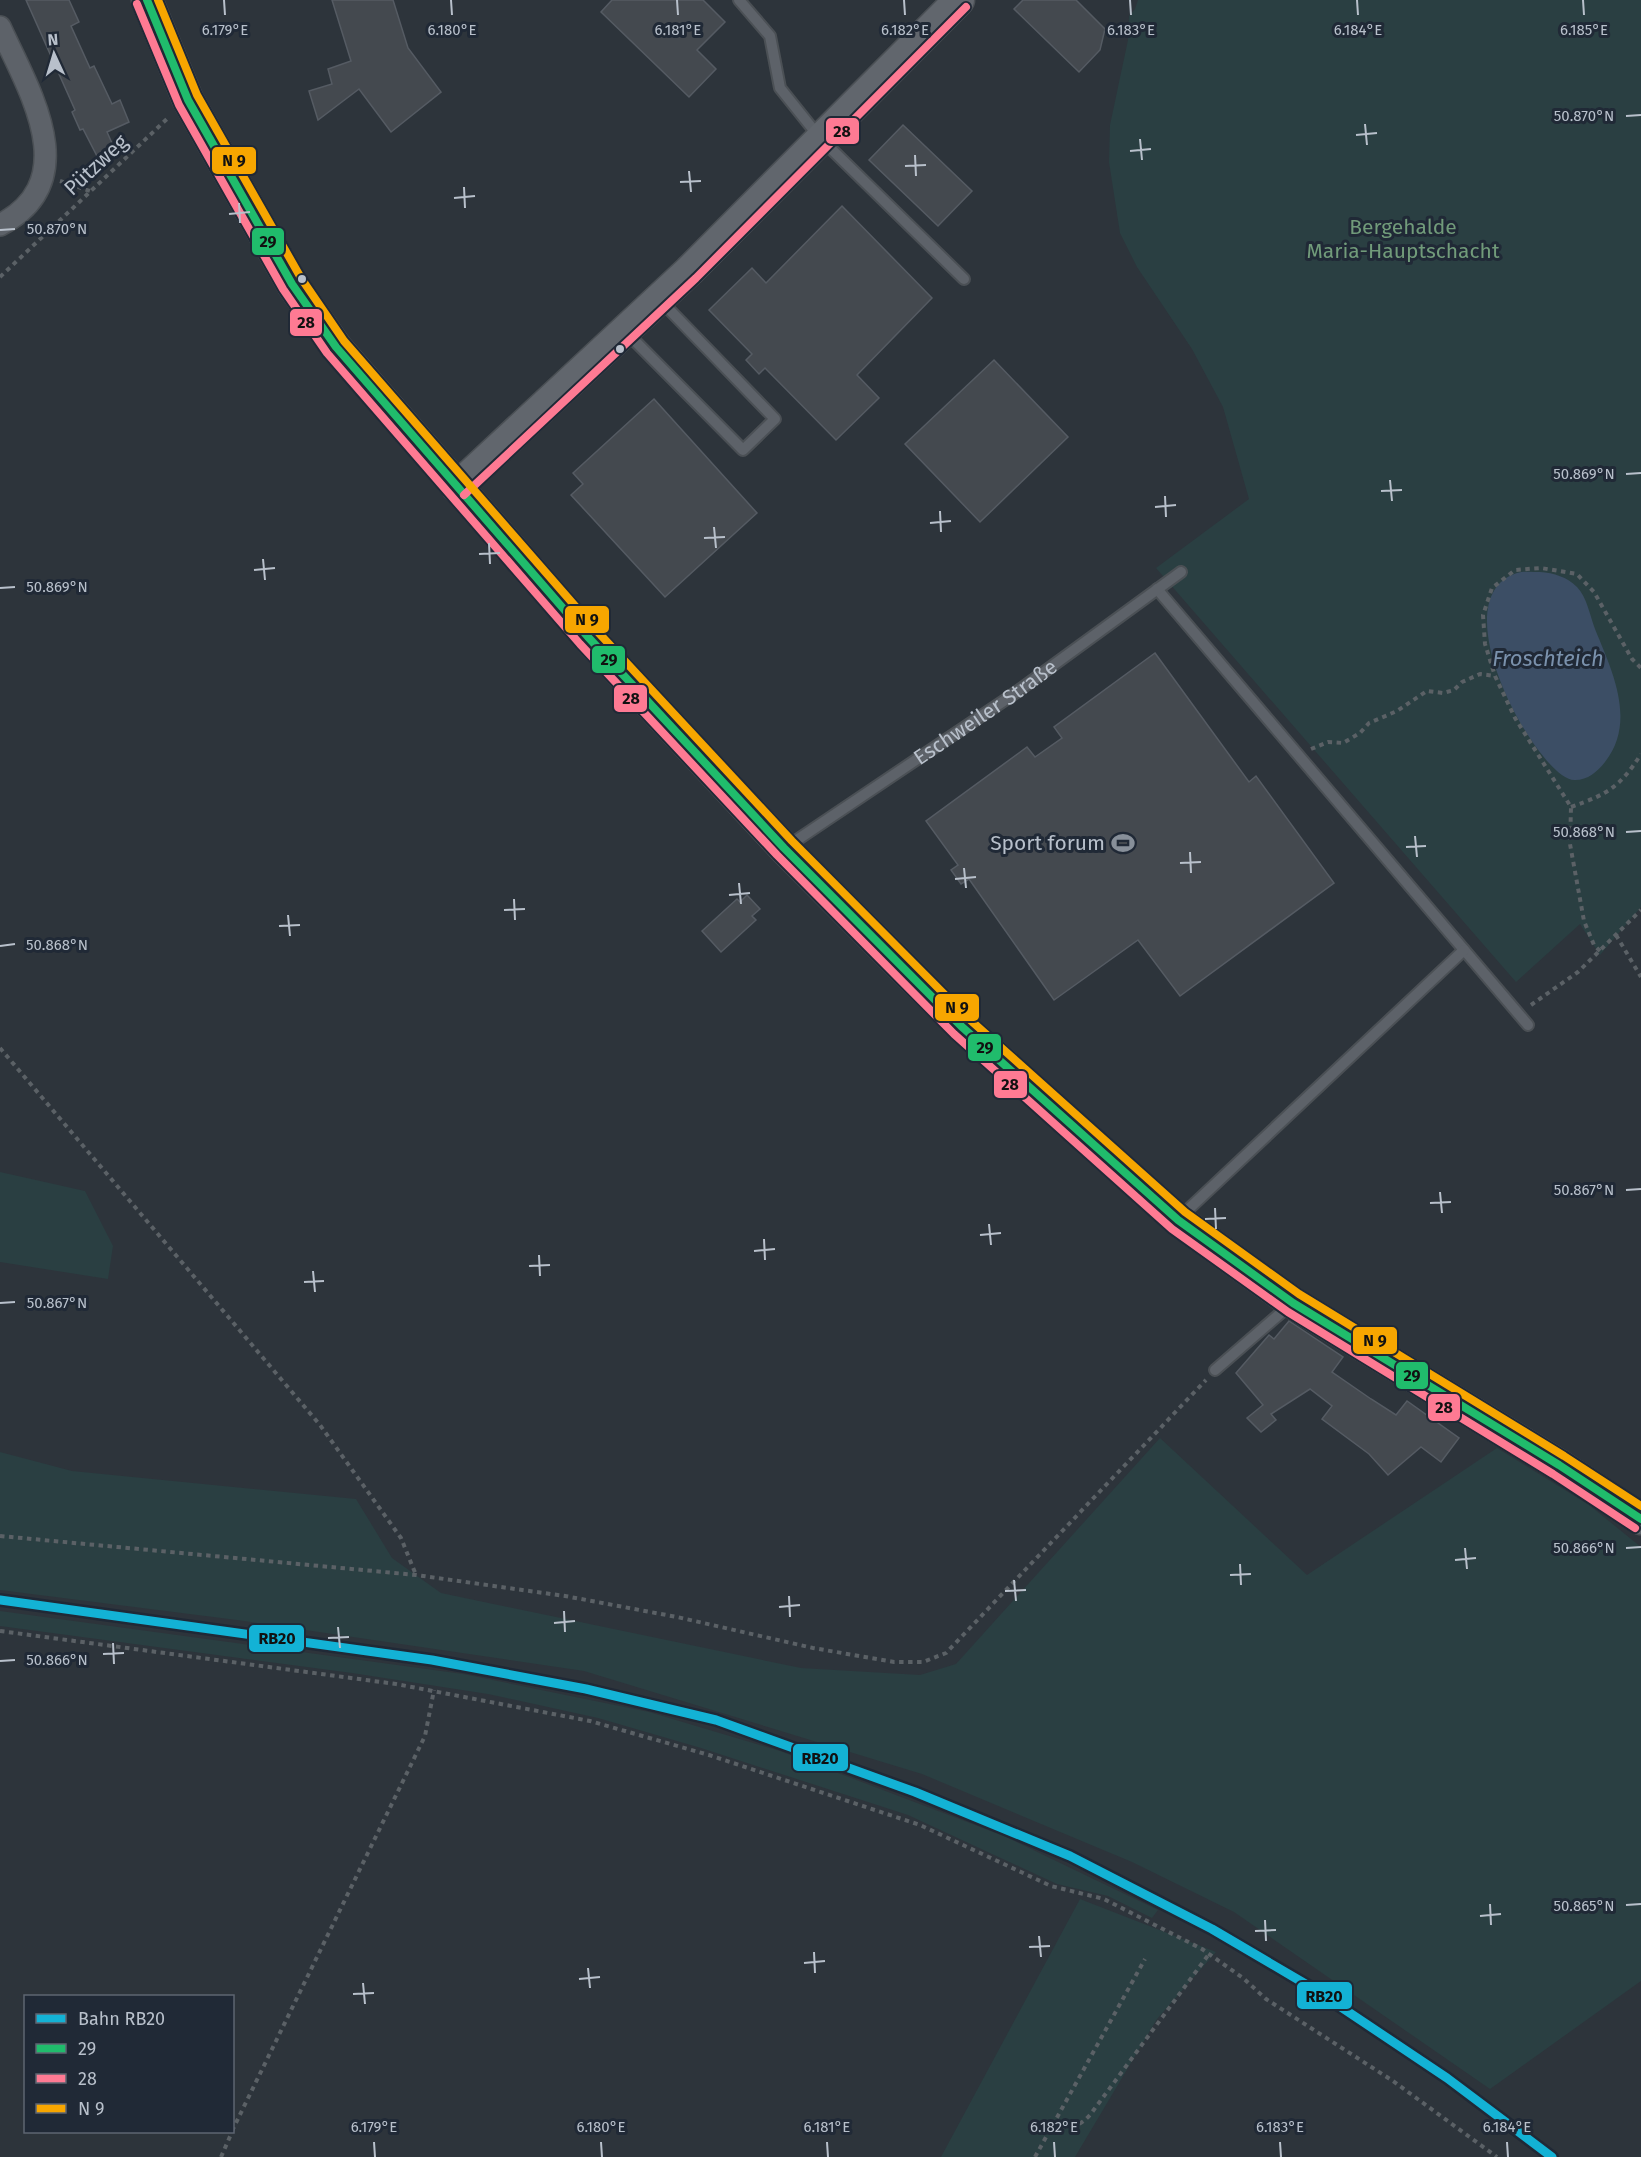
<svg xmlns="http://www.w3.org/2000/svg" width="1641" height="2157" viewBox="0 0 1641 2157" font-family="'Fira Sans',sans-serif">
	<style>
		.green { fill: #2a3f42 }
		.water { fill: #3c4e65 }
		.building { fill: #44494f; stroke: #555b63; stroke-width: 1.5 }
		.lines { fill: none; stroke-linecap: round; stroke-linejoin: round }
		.lane-casing { stroke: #4b5055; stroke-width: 14 }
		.street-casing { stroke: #4b5055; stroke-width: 24 }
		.secondary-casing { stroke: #4b5055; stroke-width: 33 }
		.path { stroke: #5b6166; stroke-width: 4; stroke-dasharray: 4.5 4.5; stroke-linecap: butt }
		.lane { stroke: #5d6269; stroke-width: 10 }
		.street { stroke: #5d6269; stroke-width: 21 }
		.secondary { stroke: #61666d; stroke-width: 30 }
		.bus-1-casing { stroke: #202936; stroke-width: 12 }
		.bus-2-casing { stroke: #202936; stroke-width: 12 }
		.bus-3-casing { stroke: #202936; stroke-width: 12 }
		.bus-1 { stroke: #20bc6c; stroke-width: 8 }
		.bus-2 { stroke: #fe7a93; stroke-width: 8 }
		.bus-3 { stroke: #f7a600; stroke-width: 8 }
		.rail-1-casing { stroke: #202936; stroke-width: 14 }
		.rail-1 { stroke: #13b2d5; stroke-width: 9 }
		.ticks { fill: none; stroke: #b8c0cb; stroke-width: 2 }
		.bus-dot { fill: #b8c0cb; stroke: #202936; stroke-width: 2 }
		.labels { text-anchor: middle; stroke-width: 6; stroke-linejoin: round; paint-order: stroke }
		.street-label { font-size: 21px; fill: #b8c0cb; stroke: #202936 }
		.park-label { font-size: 21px; fill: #719b7a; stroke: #202936 }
		.poi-label { font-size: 21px; fill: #b8c0cb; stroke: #202936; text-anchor: end }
		.water-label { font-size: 22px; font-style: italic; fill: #7a91ac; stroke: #202936 }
		.ticks-label { font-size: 15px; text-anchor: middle; fill: #b8c0cb; stroke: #202936; stroke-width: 6; stroke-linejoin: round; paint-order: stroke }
		.line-badge { stroke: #202936; stroke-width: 2 }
		.pale-badge-label { font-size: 16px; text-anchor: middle; font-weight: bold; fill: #111 }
	</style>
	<rect width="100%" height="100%" fill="#2d343b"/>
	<g class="green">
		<polygon points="1138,0 1641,0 1641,907 1600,955 1580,924 1516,982 1156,568 1249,499 1223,407 1192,349 1137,267 1120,233 1109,162 1110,125 1128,40 1129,16 1135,9"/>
		<polygon points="0,1172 85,1191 113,1246 108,1279 0,1262"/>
		<polygon points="1160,1438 1307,1575 1497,1448 1589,1505 1641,1547 1641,1981 1490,2089 1234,1912 1132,1862 922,1774 584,1671 237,1620 0,1590 0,1452 72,1471 356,1499 392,1558 441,1593 801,1668 920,1675 956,1664"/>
		<polygon points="0,1611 463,1674 649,1712 780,1751 1004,1836 1158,1910 1152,1918 1108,1896 1057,1884 908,1815 701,1748 598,1718 488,1694 352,1673 0,1626"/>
		<polygon points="1080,1899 1216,1952 1157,2019 1075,2157 941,2157"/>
	</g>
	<path class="water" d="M1540 572C1554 573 1567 577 1577 587 1587 597 1590 616 1595 629 1612 671 1637 721 1605 762 1597 772 1588 780 1575 780 1541 783 1436 599 1517 573 1524 571 1533 572 1540 572Z"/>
	<g class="building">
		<polygon points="26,0 69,0 79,22 71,26 90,68 94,66 112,104 120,100 129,122 107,132 115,150 98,158 83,129 80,130 72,112 75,110"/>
		<polygon points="332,0 393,0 408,48 441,92 391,132 359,89 318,120 309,91 332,84 328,69 351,61"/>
		<polygon points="612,0 703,0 725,22 697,50 716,69 689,97 601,12"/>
		<polygon points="1023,0 1076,0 1105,29 1100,50 1079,72 1014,9"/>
		<polygon points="903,125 972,191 938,226 869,160"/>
		<polygon points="842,206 932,298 857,375 879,398 836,440 765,368 759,374 746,360 752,354 709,310 752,268 766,283"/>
		<polygon points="994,360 1068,437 980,522 905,444"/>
		<polygon points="654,399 757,513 665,597 571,495 583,484 573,473"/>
		<polygon points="1155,653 1249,782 1256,776 1334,883 1180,996 1138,940 1054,1000 969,879 961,884 951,870 958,865 926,821 1027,747 1035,757 1062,738 1054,727"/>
		<polygon points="747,895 760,909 752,916 756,920 721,952 702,931 737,899 740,902"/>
		<polygon points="1289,1321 1343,1357 1332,1372 1371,1399 1396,1415 1407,1401 1459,1438 1441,1462 1421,1447 1388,1475 1369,1454 1322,1419 1332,1406 1310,1389 1271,1414 1276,1420 1261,1432 1247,1418 1263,1405 1236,1373 1269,1335 1274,1339"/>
	</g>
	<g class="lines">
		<g class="lane-casing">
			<g id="lane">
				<polyline points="739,0 770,36 780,88 820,138 964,279"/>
				<polyline points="626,332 743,450 775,419 660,300"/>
				<polyline points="1157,589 1528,1025"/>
				<path id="s1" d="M785 848 1011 696 1181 572"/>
				<polyline points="1178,1219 1464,950"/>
				<polyline points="1215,1370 1290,1305"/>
			</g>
		</g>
		<g class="street-casing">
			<path id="street" d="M0 27C28 89 86 180 0 225"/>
		</g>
		<g class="secondary-casing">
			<g id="secondary">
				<polyline points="147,0 188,100 292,284 336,347 588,637 784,848 961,1026 1178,1220 1293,1303 1559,1465 1641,1519"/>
				<polyline points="457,487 689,271 959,0"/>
			</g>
		</g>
		<g class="path">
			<polyline points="60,181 90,191"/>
			<polyline points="0,277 169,117"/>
			<polyline points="1311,749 1328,742 1343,743 1360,733 1369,723 1397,711 1427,691 1443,693 1454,690 1462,682 1480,674 1495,676"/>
			<path d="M1571 807C1608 794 1620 787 1641 754"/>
			<polyline points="1616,935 1641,977"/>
			<polyline points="1600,951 1594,945 1584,921 1570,844 1571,807 1515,718 1495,676 1485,644 1483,615 1492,588 1515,570 1541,568 1577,574 1594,592 1632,659 1641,668"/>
			<polyline points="1531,1005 1578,972 1641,910"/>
			<polyline points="0,1048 320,1425 401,1538 416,1575"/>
			<polyline points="0,1536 416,1575 565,1596 677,1617 813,1648 894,1662 923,1662 946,1653 1206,1380"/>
			<polyline points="0,1631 396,1684 590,1721 709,1755 920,1825 1051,1886 1104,1899 1202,1949 1243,1978 1266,1999 1393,2081 1497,2157"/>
			<path d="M1053 2126C1069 2128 1078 2128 1090 2115L1209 1954"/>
			<polyline points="232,2131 425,1736 434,1690"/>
			<polyline points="221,2157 232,2132"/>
			<polyline points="1035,2157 1145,1959"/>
		</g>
		<use href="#lane" class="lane"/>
		<use href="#street" class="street"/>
		<use href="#secondary" class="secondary"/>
		<g class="bus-1-casing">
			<polyline id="bus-1" points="147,0 188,100 292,284 336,347 588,637 784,848 961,1026 1178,1220 1293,1303 1559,1465 1641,1519"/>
		</g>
		<g class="bus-2-casing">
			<g id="bus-2">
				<polyline points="137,4 179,105 283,289 327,353 580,644 777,855 954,1034 1172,1229 1288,1312 1553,1474 1635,1528"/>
				<polyline points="464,495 696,278 966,7"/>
			</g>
		</g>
		<g class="bus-3-casing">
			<polyline id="bus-3" points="158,0 197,95 301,278 344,341 596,630 792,841 968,1018 1185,1212 1299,1294 1564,1456 1641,1506"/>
		</g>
		<use href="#bus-1" class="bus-1"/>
		<use href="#bus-2" class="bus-2"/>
		<use href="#bus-3" class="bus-3"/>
		<g class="rail-1-casing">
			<polyline id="rail-1" points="0,1600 432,1660 586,1689 716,1720 915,1792 1070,1856 1212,1929 1314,1989 1447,2078 1552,2157"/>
		</g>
		<use href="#rail-1" class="rail-1"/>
	</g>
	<path class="ticks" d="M224 0 225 15M451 0 452 15M677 0 678 15M904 0 905 15M1130 0 1131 15M1357 0 1358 15M1583 0 1584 15M1626 116 1641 115M1365 124 1367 145M1356 135 1377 133M1140 139 1142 160M1130 151 1151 149M915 155 916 176M905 166 926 165M689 171 691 192M680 182 701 181M464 187 465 208M454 198 475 196M239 203 240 223M229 214 250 212M0 230 15 229M1626 474 1641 473M1390 480 1392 501M1381 491 1402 490M1165 496 1166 517M1155 507 1176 505M940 511 941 532M930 523 951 521M714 527 716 548M704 538 725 537M489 543 490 564M479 554 500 553M263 559 265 580M254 570 275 568M0 588 15 587M1626 832 1641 831M1415 836 1417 857M1406 847 1426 846M1190 852 1191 873M1180 863 1201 862M964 868 966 888M955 879 976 877M739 883 741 904M729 895 750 893M514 899 515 920M504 910 525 909M288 915 290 936M279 926 300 925M0 946 15 944M1626 1190 1641 1189M1440 1192 1442 1213M1430 1203 1451 1202M1215 1208 1216 1229M1205 1219 1226 1218M989 1224 991 1245M980 1235 1001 1233M764 1239 765 1260M754 1251 775 1249M539 1255 540 1276M529 1266 550 1265M313 1271 315 1292M304 1282 324 1281M0 1303 15 1302M1465 1548 1467 1569M1626 1548 1641 1547M1455 1560 1476 1558M1240 1564 1241 1585M1230 1575 1251 1574M1014 1580 1016 1601M1005 1591 1026 1590M789 1596 790 1617M779 1607 800 1605M564 1611 565 1632M554 1623 575 1621M338 1627 340 1648M328 1638 349 1637M113 1643 114 1664M103 1654 124 1653M0 1661 15 1660M1490 1904 1491 1925M1626 1905 1641 1904M1480 1916 1501 1914M1265 1920 1266 1941M1255 1931 1276 1930M1039 1936 1041 1957M1029 1947 1050 1946M814 1952 815 1973M804 1963 825 1961M588 1968 590 1988M579 1979 600 1977M363 1983 365 2004M353 1994 374 1993M374 2142 375 2157M601 2142 602 2157M827 2142 828 2157M1054 2142 1055 2157M1280 2142 1281 2157M1507 2142 1508 2157"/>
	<defs>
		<g id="stadium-bare" transform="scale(1.8)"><path d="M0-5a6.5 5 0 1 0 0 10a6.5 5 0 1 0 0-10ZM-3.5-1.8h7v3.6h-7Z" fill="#878f99" stroke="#202936" stroke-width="2.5" paint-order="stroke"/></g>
	</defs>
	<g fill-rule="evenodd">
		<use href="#stadium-bare" x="1123" y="843"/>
	</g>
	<g class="bus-dot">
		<circle cx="302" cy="279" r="5"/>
		<circle cx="620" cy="349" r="5"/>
	</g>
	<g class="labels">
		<g class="street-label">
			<text transform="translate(96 165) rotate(-43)" y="7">Pützweg</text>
			<text dy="7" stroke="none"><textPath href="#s1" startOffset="242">Eschweiler Straße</textPath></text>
		</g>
		<g class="park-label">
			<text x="1403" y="234">Bergehalde<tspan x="1403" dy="24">Maria-Hauptschacht</tspan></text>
		</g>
		<g class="poi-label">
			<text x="1105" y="850">Sport forum</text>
		</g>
		<g class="water-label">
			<text x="1548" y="666">Froschteich</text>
		</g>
	</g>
	<g class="ticks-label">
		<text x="225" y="35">6.179°E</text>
		<text x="452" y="35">6.180°E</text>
		<text x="678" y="35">6.181°E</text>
		<text x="905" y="35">6.182°E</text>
		<text x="1131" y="35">6.183°E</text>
		<text x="1358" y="35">6.184°E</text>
		<text x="1584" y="35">6.185°E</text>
		<text x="1584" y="121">50.870°N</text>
		<text x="57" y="234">50.870°N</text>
		<text x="1584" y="479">50.869°N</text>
		<text x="57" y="592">50.869°N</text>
		<text x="1584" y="837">50.868°N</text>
		<text x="57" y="950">50.868°N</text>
		<text x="1584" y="1195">50.867°N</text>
		<text x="57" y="1308">50.867°N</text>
		<text x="1584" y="1553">50.866°N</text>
		<text x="57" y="1665">50.866°N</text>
		<text x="1584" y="1911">50.865°N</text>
		<text x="374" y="2132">6.179°E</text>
		<text x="601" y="2132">6.180°E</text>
		<text x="827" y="2132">6.181°E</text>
		<text x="1054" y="2132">6.182°E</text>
		<text x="1280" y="2132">6.183°E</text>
		<text x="1507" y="2132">6.184°E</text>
	</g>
	<g class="line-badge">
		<rect x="825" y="117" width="35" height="28" rx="6" fill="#fe7a93"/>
		<rect x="211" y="146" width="46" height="29" rx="6" fill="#f7a600"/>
		<rect x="251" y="227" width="34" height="29" rx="6" fill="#20bc6c"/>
		<rect x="289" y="308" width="34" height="29" rx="6" fill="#fe7a93"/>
		<rect x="564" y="605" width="46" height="29" rx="6" fill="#f7a600"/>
		<rect x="591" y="645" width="35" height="29" rx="6" fill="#20bc6c"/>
		<rect x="613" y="684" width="35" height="29" rx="6" fill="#fe7a93"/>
		<rect x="934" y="993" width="46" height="29" rx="6" fill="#f7a600"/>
		<rect x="967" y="1033" width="35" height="29" rx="6" fill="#20bc6c"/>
		<rect x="993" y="1070" width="35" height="29" rx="6" fill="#fe7a93"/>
		<rect x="1352" y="1326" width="46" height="29" rx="6" fill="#f7a600"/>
		<rect x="1395" y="1361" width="34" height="29" rx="6" fill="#20bc6c"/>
		<rect x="1427" y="1393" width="34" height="29" rx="6" fill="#fe7a93"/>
		<rect x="248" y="1624" width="57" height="29" rx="6" fill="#13b2d5"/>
		<rect x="792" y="1743" width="57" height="29" rx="6" fill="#13b2d5"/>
		<rect x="1296" y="1981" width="57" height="29" rx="6" fill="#13b2d5"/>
	</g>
	<g class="pale-badge-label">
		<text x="842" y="137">28</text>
		<text x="234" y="166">N 9</text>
		<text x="268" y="247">29</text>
		<text x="306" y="328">28</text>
		<text x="587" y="625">N 9</text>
		<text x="609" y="665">29</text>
		<text x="631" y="704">28</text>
		<text x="957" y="1013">N 9</text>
		<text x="985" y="1053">29</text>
		<text x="1010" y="1090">28</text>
		<text x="1375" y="1346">N 9</text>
		<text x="1412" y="1381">29</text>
		<text x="1444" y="1413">28</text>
		<text x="277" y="1644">RB20</text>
		<text x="820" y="1764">RB20</text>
		<text x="1324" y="2002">RB20</text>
	</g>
	<rect x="24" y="1995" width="210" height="138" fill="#202936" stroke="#5d6572" stroke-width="1.5"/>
	<rect x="36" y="2014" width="30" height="9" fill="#13b2d5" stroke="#5d6572" stroke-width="1.5"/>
	<text x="78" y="2025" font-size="18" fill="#b8c0cb">Bahn RB20</text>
	<rect x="36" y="2044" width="30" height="9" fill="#20bc6c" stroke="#5d6572" stroke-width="1.5"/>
	<text x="78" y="2055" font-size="18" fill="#b8c0cb">29</text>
	<rect x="36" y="2074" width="30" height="9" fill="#fe7a93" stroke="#5d6572" stroke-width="1.5"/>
	<text x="78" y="2085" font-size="18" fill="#b8c0cb">28</text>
	<rect x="36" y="2104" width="30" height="9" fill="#f7a600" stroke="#5d6572" stroke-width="1.5"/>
	<text x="78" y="2115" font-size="18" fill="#b8c0cb">N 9</text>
	<g transform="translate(54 54) rotate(356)" stroke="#202936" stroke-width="4.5" paint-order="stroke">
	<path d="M0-4.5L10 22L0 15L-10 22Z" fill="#b8c0cb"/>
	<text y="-9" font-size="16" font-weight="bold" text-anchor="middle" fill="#b8c0cb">N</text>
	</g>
</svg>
